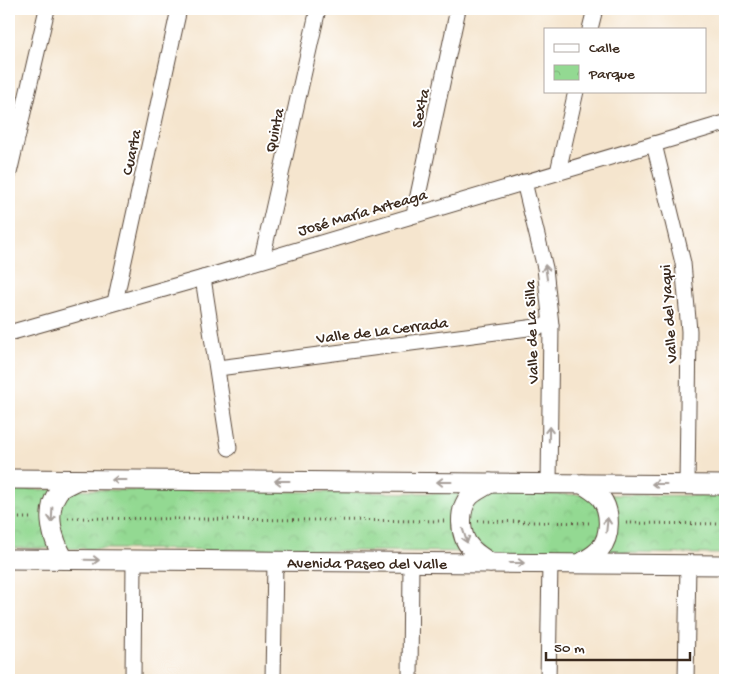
<svg xmlns="http://www.w3.org/2000/svg" width="734" height="689" viewBox="0 0 734 689" font-family="'Gochi Hand',sans-serif">
	<style>
		.park { fill: url(#park-crowns); stroke: #678258 }
		.lines { fill: none; stroke-linecap: round; stroke-linejoin: round }
		.minor-casing { stroke: #574638; stroke-width: 17 }
		.tertiary-casing { stroke: #574638; stroke-width: 21 }
		.path { stroke: #574638; stroke-width: 3; stroke-dasharray: 1 4; stroke-linecap: butt }
		.minor { stroke: #fff; stroke-width: 15 }
		.tertiary { stroke: #fff; stroke-width: 19 }
		.oneway { stroke: #a79f9a }
		.labels { text-anchor: middle; stroke-width: 4; stroke-linejoin: round; paint-order: stroke }
		.street-label { font-size: 16px; fill: #3b2a1e; stroke: #fff }
	</style>
	<defs>
		<pattern id="park-crowns" width="20" height="18" patternUnits="userSpaceOnUse" patternTransform="scale(1.25)"><rect width="20" height="18" fill="#93d992"/><path d="M2 6a3 3 0 1 1 6 0M12 15a3 3 0 1 1 6 0" fill="none" stroke="#80ba7d"/></pattern>
	</defs>
	<rect width="100%" height="100%" fill="#fff"/>
	<filter id="ink" filterUnits="userSpaceOnUse"><feTurbulence type="fractalNoise" baseFrequency=".02" numOctaves="2"/><feDisplacementMap in="SourceGraphic" scale="10" xChannelSelector="R" yChannelSelector="G"/><feConvolveMatrix kernelMatrix="1 2 1 2 8 2 1 2 1" color-interpolation-filters="sRGB"/></filter>
	<filter id="wash" filterUnits="userSpaceOnUse"><feTurbulence type="fractalNoise" baseFrequency=".0096" numOctaves="4" result="noise"/><feDisplacementMap in="SourceGraphic" scale="20" xChannelSelector="R" yChannelSelector="G"/><feGaussianBlur stdDeviation="1.12" result="paint"/><feColorMatrix in="noise" values="0 0 0 0 0 0 0 0 0 0 0 0 0 0 0 0 0 1.4 0 .05"/><feComposite in="paint" operator="in"/></filter>
	<g filter="url(#wash)">
		<rect width="100%" height="100%" fill="#f5e5ce"/>
		<polygon class="park" points="9,489 725,496 725,554 9,548"/>
	</g>
	<g filter="url(#ink)">
		<g class="lines">
			<g class="minor-casing">
				<g id="minor">
					<polyline points="590,29 595,9"/>
					<polyline points="654,144 683,263 689,331 687,484"/>
					<polyline points="558,172 576,91"/>
					<polyline points="9,173 47,9"/>
					<polyline points="524,182 545,268 551,325 549,483"/>
					<polyline points="414,214 458,9"/>
					<polyline points="262,259 318,9"/>
					<polyline points="203,278 229,448"/>
					<polyline points="115,302 179,9"/>
					<polyline points="9,333 203,278 725,123"/>
					<polyline points="218,368 551,325"/>
					<polyline points="133,680 134,560"/>
					<polyline points="273,680 275,561"/>
					<polyline points="410,680 411,562"/>
					<polyline points="548,680 550,563"/>
					<polyline points="686,680 688,564"/>
				</g>
			</g>
			<g class="tertiary-casing">
				<g id="tertiary">
					<polyline points="9,479 725,485"/>
					<path id="s1" d="M9 559 725 565"/>
					<path d="M64 559C53 540 44 513 58 492 61 487 72 483 77 480"/>
					<path d="M490 563C484 558 476 554 471 548 459 536 458 509 470 496 475 491 484 487 490 483"/>
					<path d="M581 563C587 559 595 555 600 549 611 536 611 511 601 498 596 492 588 488 583 484"/>
				</g>
			</g>
			<g class="path">
				<polyline points="9,518 32,518"/>
				<polyline points="68,518 445,521"/>
				<polyline points="478,521 590,523"/>
				<polyline points="626,523 725,524"/>
			</g>
			<use href="#minor" class="minor"/>
			<use href="#tertiary" class="tertiary"/>
		</g>
		<defs><path id="oneway-shaft" d="M-6 0H5M1.5-3L5.5 0L1.5 3" fill="none" stroke-width="1.6" stroke-linecap="round" stroke-linejoin="round" transform="scale(1.25)"/></defs>
		<g class="oneway">
			<use href="#oneway-shaft" transform="translate(546 272) rotate(-98)"/>
			<use href="#oneway-shaft" transform="translate(549 434) rotate(-89)"/>
			<use href="#oneway-shaft" transform="translate(119 480) rotate(-180)"/>
			<use href="#oneway-shaft" transform="translate(282 481) rotate(-180)"/>
			<use href="#oneway-shaft" transform="translate(444 482) rotate(-180)"/>
			<use href="#oneway-shaft" transform="translate(659 484) rotate(-180)"/>
			<use href="#oneway-shaft" transform="translate(52 515) rotate(93)"/>
			<use href="#oneway-shaft" transform="translate(607 525) rotate(-84)"/>
			<use href="#oneway-shaft" transform="translate(465 536) rotate(72)"/>
			<use href="#oneway-shaft" transform="translate(92 560) rotate(1)"/>
			<use href="#oneway-shaft" transform="translate(517 563)"/>
		</g>
	</g>
	<g class="labels">
		<g class="street-label">
			<text transform="translate(419 108) rotate(-78)" y="6">Sexta</text>
			<text transform="translate(273 130) rotate(-78)" y="6">Quinta</text>
			<text transform="translate(130 152) rotate(-78)" y="6">Cuarta</text>
			<text transform="translate(362 211) rotate(-16)" y="6">José María Arteaga</text>
			<text transform="translate(667 314) rotate(-94)" y="6">Valle del Yaqui</text>
			<text transform="translate(382 329) rotate(-7)" y="6">Valle de La Cerrada</text>
			<text transform="translate(530 332) rotate(-92)" y="6">Valle de La Silla</text>
			<text dy="6" stroke="none"><textPath href="#s1" startOffset="358">Avenida Paseo del Valle</textPath></text>
		</g>
	</g>
	<rect width="734" height="689" fill="none" stroke="#fff" stroke-width="30"/>
	<rect x="544" y="28" width="162" height="65" fill="#ffffff" stroke="#b1aaa5"/>
	<rect x="554" y="44" width="25" height="8" fill="#ffffff" stroke="#b1aaa5"/>
	<text x="589" y="52" font-size="15" fill="#3b2a1e">Calle</text>
	<rect x="554" y="65" width="25" height="15" fill="url(#park-crowns)" stroke="#b1aaa5"/>
	<text x="589" y="78" font-size="15" fill="#3b2a1e">Parque</text>
	<path d="M546 652v8h144v-8" fill="none" stroke="#3b2a1e" stroke-width="2.5"/>
	<text x="554" y="652" font-size="15" fill="#3b2a1e" stroke="#ffffff" stroke-width="4" paint-order="stroke">50 m</text>
</svg>
